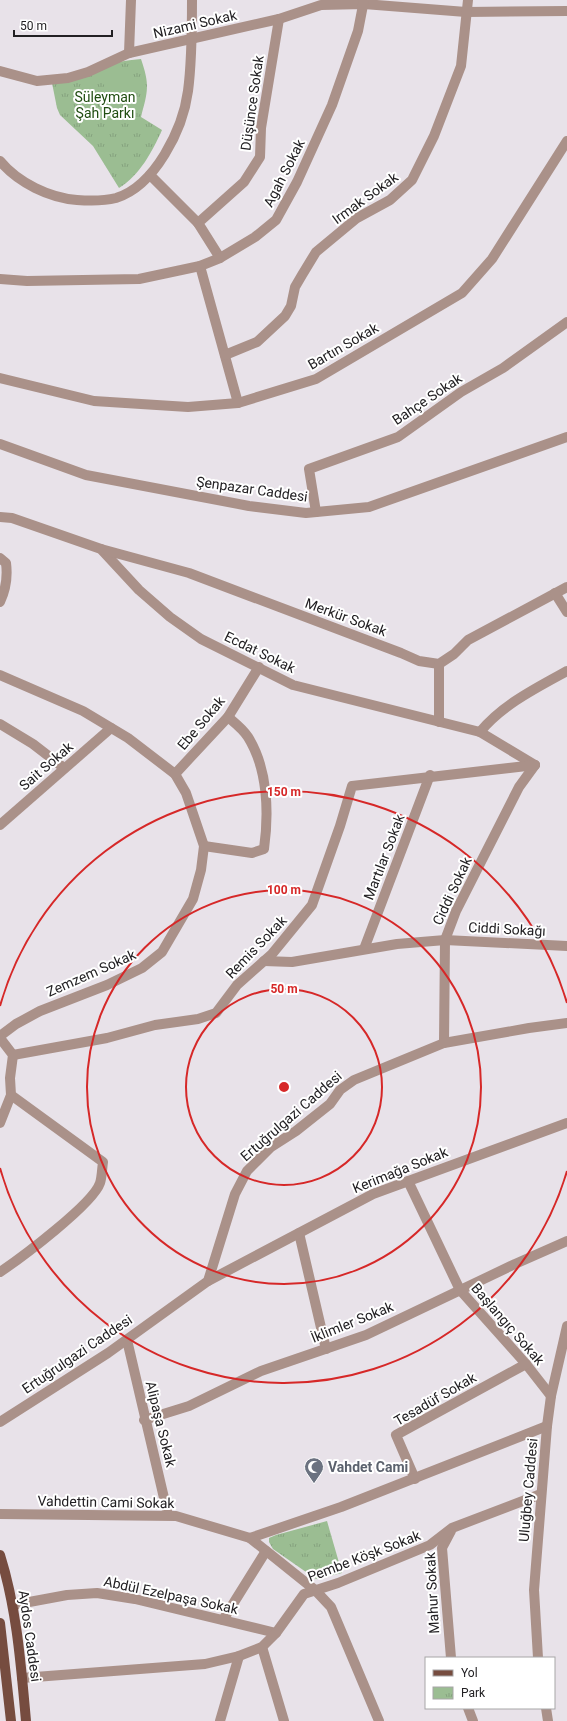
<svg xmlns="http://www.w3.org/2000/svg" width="567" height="1721" viewBox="0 0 567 1721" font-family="Roboto,sans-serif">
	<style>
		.park { fill: url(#park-tufts) }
		.pitch { fill: #9bbd92 }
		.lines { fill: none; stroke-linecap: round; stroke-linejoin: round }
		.minor { stroke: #aa9189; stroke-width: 10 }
		.major { stroke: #764c3f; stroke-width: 10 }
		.ring { fill: none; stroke: #d62828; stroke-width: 2 }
		.labels { text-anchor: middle; stroke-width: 4; stroke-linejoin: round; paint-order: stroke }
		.street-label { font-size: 14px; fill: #222023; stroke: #fff }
		.park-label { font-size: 14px; fill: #204d11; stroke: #fff }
		.worship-label { font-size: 14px; font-weight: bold; fill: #5b616d; stroke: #fff; text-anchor: start }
		.centre { fill: #d62828; stroke: #fff; stroke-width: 2 }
		.ring-label { font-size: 12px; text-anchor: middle; font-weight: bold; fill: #d62828; stroke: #fff; stroke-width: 4; stroke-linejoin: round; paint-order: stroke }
	</style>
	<defs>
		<pattern id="park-tufts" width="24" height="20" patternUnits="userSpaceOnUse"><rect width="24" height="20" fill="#9bbd92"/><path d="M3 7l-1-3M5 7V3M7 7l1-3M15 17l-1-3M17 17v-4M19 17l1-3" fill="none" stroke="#85a27e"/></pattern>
	</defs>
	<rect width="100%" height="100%" fill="#e8e2e9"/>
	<g class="park">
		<path d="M141 59C150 85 148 91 141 117L162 130C152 152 140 175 119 188L93 146 60 115 57 108 52 83C80 72 110 61 141 59Z"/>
		<polygon points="327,1521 342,1573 316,1579 273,1549 269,1542 269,1538 276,1535"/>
	</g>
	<polygon class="pitch" points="113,65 134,85 120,100 99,80"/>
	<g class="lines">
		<g class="minor">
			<polyline points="129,53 131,0"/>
			<polyline points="0,71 37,81 68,78 88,72 129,53 279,19 321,5 364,4 466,12 567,11"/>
			<path d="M0 161C18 183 50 198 77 200 90 201 104 201 116 198 155 186 183 129 188 91 192 61 192 30 192 0"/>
			<polyline points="150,175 198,223"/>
			<polyline points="220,258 198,223 244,182 260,157 261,128 279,19"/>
			<polyline points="200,266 238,403"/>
			<polyline points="0,279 27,281 139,279 200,266 220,258 255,237 276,220 297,182 332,105 358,31 364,0"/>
			<polyline points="225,355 257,342 285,316 291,306 295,287 302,275 316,252 357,218 390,200 412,180 434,136 461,66 468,0"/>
			<polyline points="0,378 94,401 188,407 238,403 316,379 462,293 492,259 567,141"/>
			<polyline points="0,444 86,475 249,506 306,513 369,507 567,437"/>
			<polyline points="316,512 309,469 398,437 461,392 503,368 567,322"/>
			<polyline points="0,517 12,518 101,549 139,590 170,617 201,639 293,685 480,732 535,765"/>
			<polyline points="101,549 189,573 401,653 419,661 439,664 454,654 468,640 567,587"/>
			<path d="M0 558 6 563C8 578 6 589 0 602"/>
			<polyline points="555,593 567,612"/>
			<polyline points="0,675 83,711 128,738 175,774 186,793 204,846 201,870 193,899 162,952 142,968 107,985 40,1011 16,1024 0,1036"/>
			<polyline points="439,722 439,664"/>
			<polyline points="0,724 33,744 64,768"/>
			<path d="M480 732C502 705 536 688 567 671"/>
			<polyline points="175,774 228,717 259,667"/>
			<polyline points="0,825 111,728"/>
			<path d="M204 846 252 853 264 849C269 813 268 769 248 737 243 729 235 723 228 717"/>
			<polyline points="364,949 430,775"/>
			<polyline points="264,961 292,962 397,944 445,940 567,946"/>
			<path d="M0 1038 13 1055 10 1078 11 1095 103 1162C102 1168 102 1177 100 1183 93 1204 21 1258 0 1272"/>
			<polyline points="444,1043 445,940 456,911 519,787 535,765"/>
			<polyline points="13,1055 107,1038 155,1025 198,1019 216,1013 237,985 272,954 312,905 340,826 352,786 535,765"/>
			<polyline points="0,1123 11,1095"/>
			<polyline points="408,1181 460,1290 526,1364 551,1396"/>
			<polyline points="299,1233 326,1349"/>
			<polyline points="208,1281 373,1194 567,1123"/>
			<polyline points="127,1340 168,1515"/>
			<polyline points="144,1420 189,1406 261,1371 366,1335 515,1264 567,1241"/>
			<polyline points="0,1422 108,1353 208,1281 235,1194 247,1171 271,1147 296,1131 330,1104 340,1090 354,1080 444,1043 529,1028 567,1023"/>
			<polyline points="415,1479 396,1435 526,1364"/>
			<polyline points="0,1514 176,1516 250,1538 341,1507 547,1426"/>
			<polyline points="451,1531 442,1548 451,1658"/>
			<polyline points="250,1538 315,1590 331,1607 379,1721"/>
			<polyline points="13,1605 67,1595 97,1593 135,1599 276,1633"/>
			<polyline points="223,1620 266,1551"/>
			<polyline points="262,1647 284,1721"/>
			<polyline points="538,1658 534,1590 547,1426 551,1396 567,1326"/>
			<polyline points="22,1678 205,1664 239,1656 262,1647 276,1633 304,1594 338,1583 430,1545 452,1528 541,1494"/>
			<polyline points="468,1708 473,1721"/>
			<polyline points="546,1708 548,1721"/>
			<polyline points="220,1721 239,1656"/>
		</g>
		<g class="major">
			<path d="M0 1555C17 1609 21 1666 26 1721"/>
			<polyline points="0,1623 11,1721"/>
		</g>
	</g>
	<g class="ring">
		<circle cx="284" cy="1087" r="98"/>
		<circle cx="284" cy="1087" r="197"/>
		<path d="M567 1171A295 295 0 0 1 0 1168M0 1006A295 295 0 0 1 567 1003"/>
	</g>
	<defs>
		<g id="mosque-pin" transform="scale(1)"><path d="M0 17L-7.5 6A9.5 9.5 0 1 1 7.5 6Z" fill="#6b7280" stroke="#fff"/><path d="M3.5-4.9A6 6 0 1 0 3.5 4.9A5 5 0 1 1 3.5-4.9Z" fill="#fff"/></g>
	</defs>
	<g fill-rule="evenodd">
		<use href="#mosque-pin" x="314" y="1467"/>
	</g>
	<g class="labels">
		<g class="street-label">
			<text transform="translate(195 24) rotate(-13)" y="5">Nizami Sokak</text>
			<text transform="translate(252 103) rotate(-82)" y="5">Düşünce Sokak</text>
			<text transform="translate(284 173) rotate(-63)" y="5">Agah Sokak</text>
			<text transform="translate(365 198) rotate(-36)" y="5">Irmak Sokak</text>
			<text transform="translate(343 346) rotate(-30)" y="5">Bartın Sokak</text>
			<text transform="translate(427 399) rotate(-34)" y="5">Bahçe Sokak</text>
			<text transform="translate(252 489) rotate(8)" y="5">Şenpazar Caddesi</text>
			<text transform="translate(346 617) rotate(20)" y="5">Merkür Sokak</text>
			<text transform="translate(260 652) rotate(26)" y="5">Ecdat Sokak</text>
			<text transform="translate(201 723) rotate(-50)" y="5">Ebe Sokak</text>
			<text transform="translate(46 766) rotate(-41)" y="5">Sait Sokak</text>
			<text transform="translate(384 857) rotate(-69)" y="5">Martılar Sokak</text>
			<text transform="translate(452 891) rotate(-65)" y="5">Ciddi Sokak</text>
			<text transform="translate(507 929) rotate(3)" y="5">Ciddi Sokağı</text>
			<text transform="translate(256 947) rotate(-46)" y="5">Remis Sokak</text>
			<text transform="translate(91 973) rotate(-24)" y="5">Zemzem Sokak</text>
			<text transform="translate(291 1116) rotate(-41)" y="5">Ertuğrulgazi Caddesi</text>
			<text transform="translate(400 1170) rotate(-22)" y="5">Kerimağa Sokak</text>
			<text transform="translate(352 1322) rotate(-22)" y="5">İklimler Sokak</text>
			<text transform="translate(508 1324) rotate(49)" y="5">Başlangıç Sokak</text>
			<text transform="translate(77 1354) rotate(-34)" y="5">Ertuğrulgazi Caddesi</text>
			<text transform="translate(435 1399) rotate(-30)" y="5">Tesadüf Sokak</text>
			<text transform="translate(161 1424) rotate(76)" y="5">Alipaşa Sokak</text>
			<text transform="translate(528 1490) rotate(-85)" y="5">Uluğbey Caddesi</text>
			<text transform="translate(106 1502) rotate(1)" y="5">Vahdettin Cami Sokak</text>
			<text transform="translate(364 1556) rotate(-21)" y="5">Pembe Köşk Sokak</text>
			<text transform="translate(432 1593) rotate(-93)" y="5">Mahur Sokak</text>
			<text transform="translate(171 1595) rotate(12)" y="5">Abdül Ezelpaşa Sokak</text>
			<text transform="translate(30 1636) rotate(82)" y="5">Aydos Caddesi</text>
		</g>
		<g class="park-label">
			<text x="105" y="102">Süleyman<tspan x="105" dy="16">Şah Parkı</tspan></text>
		</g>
		<g class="worship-label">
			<text x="328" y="1472">Vahdet Cami</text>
		</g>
	</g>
	<circle cx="284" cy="1087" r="6" class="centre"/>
	<g class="ring-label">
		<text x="284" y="796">150 m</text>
		<text x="284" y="894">100 m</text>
		<text x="284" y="993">50 m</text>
	</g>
	<rect x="425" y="1657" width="130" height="52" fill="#ffffff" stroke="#a7a6a7"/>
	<rect x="433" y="1670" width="20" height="6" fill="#764c3f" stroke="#a7a6a7"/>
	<text x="461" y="1677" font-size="12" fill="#222023">Yol</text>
	<rect x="433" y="1687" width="20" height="12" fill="url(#park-tufts)" stroke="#a7a6a7"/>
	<text x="461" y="1697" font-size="12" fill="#222023">Park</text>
	<path d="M14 30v6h98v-6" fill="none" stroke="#222023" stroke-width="2"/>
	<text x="20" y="30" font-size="12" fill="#222023" stroke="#ffffff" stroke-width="3" paint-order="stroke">50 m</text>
</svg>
